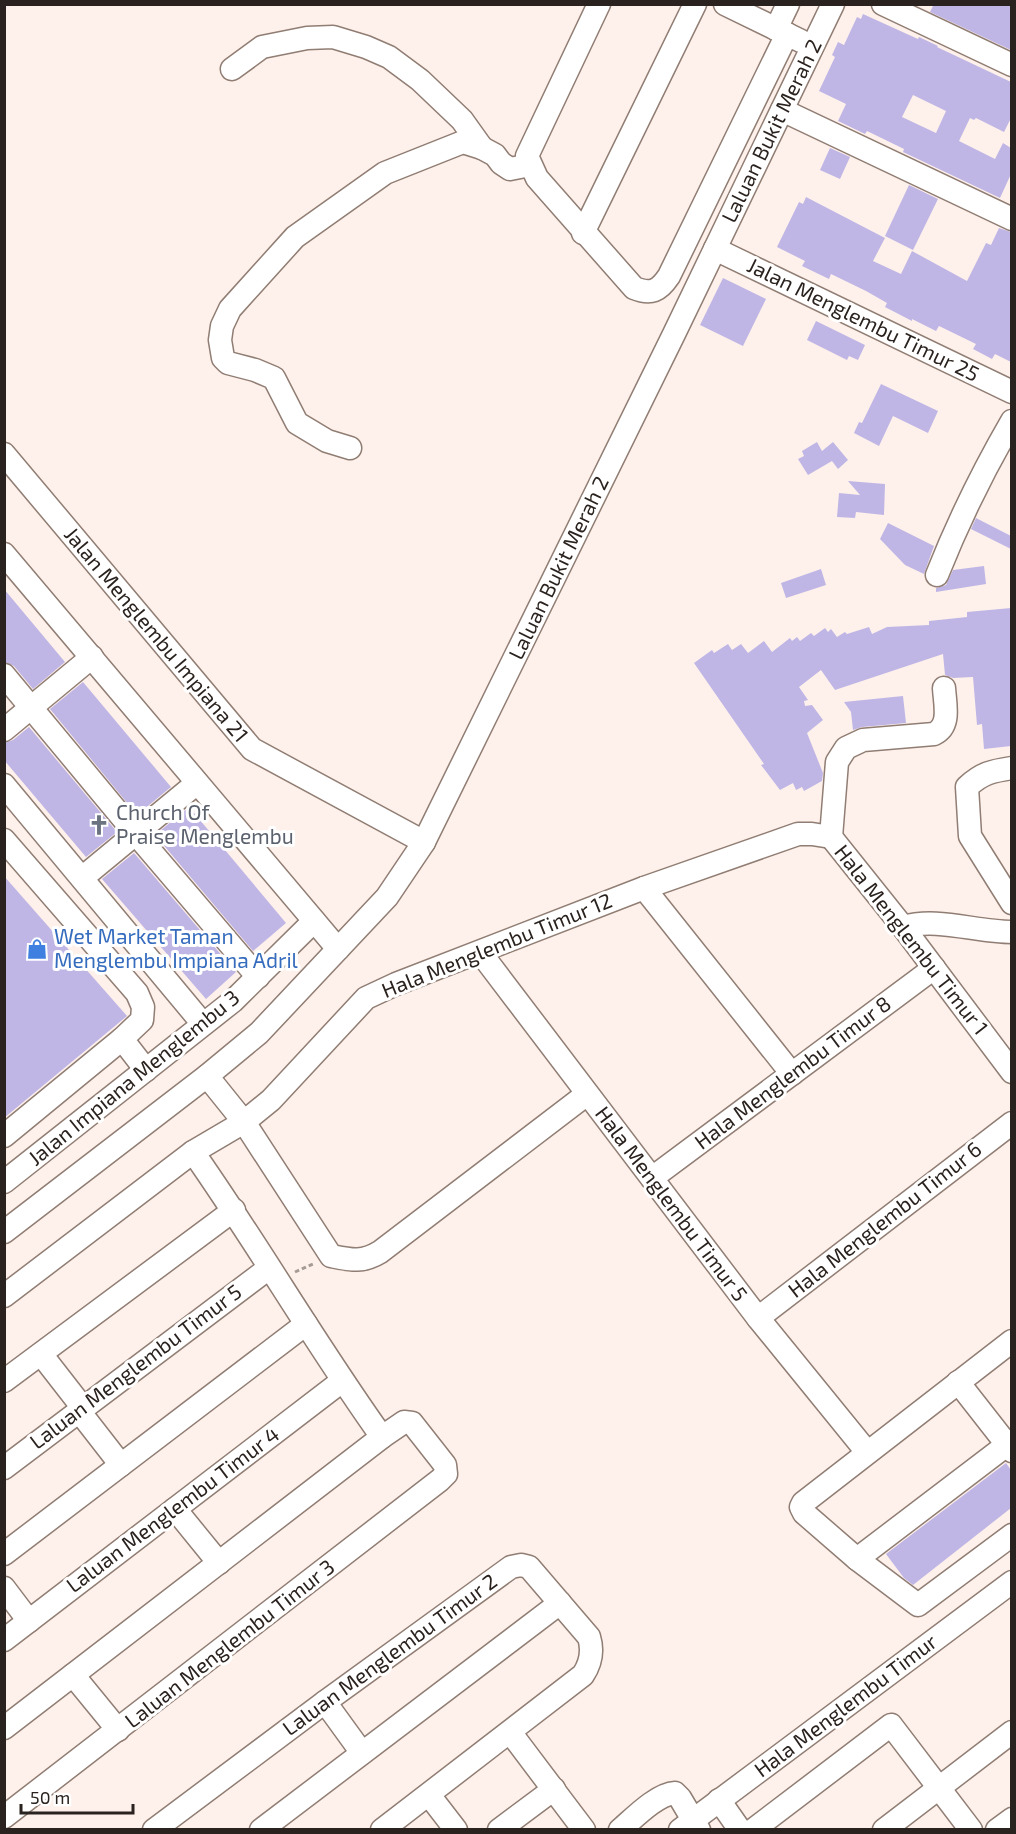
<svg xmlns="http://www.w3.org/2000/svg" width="1016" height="1834" viewBox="0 0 1016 1834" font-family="'Exo 2',sans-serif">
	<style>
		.building { fill: #bfb6e6; fill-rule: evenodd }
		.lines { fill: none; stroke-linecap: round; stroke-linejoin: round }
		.minor-casing { stroke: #907d73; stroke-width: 25 }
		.path { stroke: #a69b96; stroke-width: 3; stroke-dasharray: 4.5 3; stroke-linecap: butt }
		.minor { stroke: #fff; stroke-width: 22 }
		.labels { text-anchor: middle; stroke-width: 6; stroke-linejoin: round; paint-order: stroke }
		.street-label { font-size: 21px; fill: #2a221e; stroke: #fff }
		.worship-label { font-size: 21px; fill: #5b616d; stroke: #fff; text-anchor: start }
		.shop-label { font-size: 21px; fill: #366cbe; stroke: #fff; text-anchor: start }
	</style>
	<rect width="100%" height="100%" fill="#fef1eb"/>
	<g class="building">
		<polygon points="934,4 1011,4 1011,50 930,12"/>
		<path d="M863 14 918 39 919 37 938 46 937 47 1011 82V118L1004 132 976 118 974 120 970 118 959 141 995 159 1003 143 1011 148V174L1000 198 903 152 904 149 867 131 865 134 838 121 846 104 819 91 835 57 832 55 838 42 844 45 857 17 861 19ZM913 95 946 111 936 133 902 117Z"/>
		<polygon points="830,148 850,157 840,179 820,170"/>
		<polygon points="909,185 938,199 913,250 885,236"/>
		<polygon points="806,197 885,238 873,261 901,274 912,251 967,281 986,243 991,245 999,228 1011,232 1011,362 995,354 992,359 973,349 976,344 939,326 936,331 912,319 912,321 885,307 887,303 866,291 831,274 829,279 802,266 805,261 777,247 799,202 803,204"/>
		<polygon points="723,278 766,299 743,346 700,325"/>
		<polygon points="816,321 865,345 858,360 849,356 847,360 807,340"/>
		<polygon points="881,384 938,411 928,433 893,416 879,446 854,433 859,422 862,423"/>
		<polygon points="817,442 822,451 833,442 848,460 838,469 832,461 808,475 798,459 804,456 802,451"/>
		<polygon points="848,481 885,484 884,515 856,512 855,518 837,517 839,493 860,495"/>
		<polygon points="976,518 1011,536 1011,549 971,529"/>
		<polygon points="888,523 934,546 924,574 905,565 880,539"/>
		<polygon points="984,566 986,584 936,592 936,588 946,585 953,570"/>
		<polygon points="821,569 826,585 786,598 781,583"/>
		<polygon points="4,589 65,662 33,689 14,666 4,662"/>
		<polygon points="1011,608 1011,746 984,749 982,724 977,725 973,677 953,678 945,675 943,654 835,690 821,670 799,687 808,700 804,701 805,706 812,705 823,720 807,733 823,773 822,781 804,791 802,787 796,790 793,783 780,790 761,765 764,764 694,663 712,650 714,653 728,644 732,650 741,644 748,653 764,641 772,652 790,638 792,641 797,637 800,641 811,633 814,636 825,628 828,632 831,629 837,637 845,632 847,634 869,627 872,634 887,627 929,625 929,621 967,617 967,612"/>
		<polygon points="83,682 171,787 137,815 50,709"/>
		<polygon points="903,696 906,723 862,727 853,730 851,712 844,702"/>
		<polygon points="29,727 117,832 86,857 4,760 4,743 13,740"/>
		<polygon points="189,807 286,923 253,951 155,835"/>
		<polygon points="134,853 236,972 206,999 102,879"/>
		<polygon points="4,876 127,1016 4,1118"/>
		<polygon points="1006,1463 1011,1470 1011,1508 913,1585 904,1578 886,1554"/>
	</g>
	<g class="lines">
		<g class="minor-casing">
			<g id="minor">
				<path d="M599 4 527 156 537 178 634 288C651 295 659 291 669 276L787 34"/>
				<polyline points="725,4 801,41"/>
				<polyline points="883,4 1012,65"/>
				<polyline points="776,29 788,4"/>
				<polyline points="232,69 262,47 307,38 333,37 366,47 389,57 420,80 462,120 482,148"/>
				<polyline points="782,110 1012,219"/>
				<polyline points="583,233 695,4"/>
				<polyline points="715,249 1012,392"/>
				<polyline points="350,448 327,441 297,423 274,378 255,370 228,363 223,358 220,340 222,326 230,309 295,237 385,173 463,142 482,148 495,155 501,163 510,169 530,165"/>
				<polyline points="4,454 252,749 424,842"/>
				<polyline points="4,554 338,949"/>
				<path d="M937 575C958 522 983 471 1012 421"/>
				<polyline points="4,675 136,834 258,977"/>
				<polyline points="4,730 92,657"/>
				<path d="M1012 768C992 771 982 773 967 787L970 836 1012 903"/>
				<polyline points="4,785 203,1024"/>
				<polyline points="831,837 903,927 1012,1072"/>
				<path d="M831 837 837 762 846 748 863 740 934 734C951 726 945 705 944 688"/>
				<polyline points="4,840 137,993 143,1007 142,1020 122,1039 146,1070"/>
				<polyline points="82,878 197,783"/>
				<polyline points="644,888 792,1074"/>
				<path d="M903 927C938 917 975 932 1012 932"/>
				<polyline points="480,952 758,1318 867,1452"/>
				<path d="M207 1076 244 1122 331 1256C351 1260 362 1263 380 1252L587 1094"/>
				<polyline points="4,1136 122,1039"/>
				<polyline points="652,1178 934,968"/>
				<polyline points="4,1182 233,1001 314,921"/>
				<polyline points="4,1232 207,1076 259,1033 387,897 424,842 674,334 833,4"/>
				<polyline points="4,1296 193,1152 244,1122 271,1100 366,998 396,984 644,888 798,834 812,834 831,837"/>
				<polyline points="758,1318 1012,1123"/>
				<polyline points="1012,1341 803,1503 801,1507 804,1513 857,1559 918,1605 1012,1535"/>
				<polyline points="41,1354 83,1408"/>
				<polyline points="4,1381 234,1210"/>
				<polyline points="958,1382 1012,1451"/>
				<polyline points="79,1411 121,1465"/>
				<polyline points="4,1468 269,1268"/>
				<polyline points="175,1509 219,1563"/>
				<polyline points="4,1554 306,1324"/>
				<polyline points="857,1559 1012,1441"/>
				<polyline points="4,1588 29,1621"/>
				<polyline points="4,1640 342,1381"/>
				<polyline points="73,1675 118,1730"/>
				<polyline points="325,1702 362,1753"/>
				<polyline points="4,1728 382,1437"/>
				<polyline points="510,1732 584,1830"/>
				<polyline points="429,1795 456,1830"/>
				<polyline points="719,1800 740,1830"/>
				<path d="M4 1817 440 1480 446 1474 445 1465 412 1423 404 1422 382 1437C316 1345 259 1246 193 1152"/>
				<path d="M154 1830 325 1702 511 1567 521 1565 529 1567 589 1637C593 1650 591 1663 583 1675L382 1830"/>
				<polyline points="261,1830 560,1603"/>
				<polyline points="499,1830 554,1789"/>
				<path d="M620 1830C634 1818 657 1794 675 1793L680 1798 699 1830"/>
				<polyline points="680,1830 1012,1582"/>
				<polyline points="753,1830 891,1725 971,1830"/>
				<polyline points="884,1830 1012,1732"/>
				<polyline points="997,1830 1012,1819"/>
			</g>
		</g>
		<polyline class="path" points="295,1272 313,1264"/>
		<use href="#minor" class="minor"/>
	</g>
	<defs>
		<g id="church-bare" transform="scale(1.62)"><path d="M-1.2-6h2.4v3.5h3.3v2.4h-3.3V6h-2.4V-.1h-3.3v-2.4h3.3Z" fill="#6b7280" stroke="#fff" stroke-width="2.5" paint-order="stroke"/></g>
		<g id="shop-bare" transform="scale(1.62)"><path d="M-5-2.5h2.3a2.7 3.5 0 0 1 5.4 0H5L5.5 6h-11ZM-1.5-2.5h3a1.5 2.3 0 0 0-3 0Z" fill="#3f7fe0" stroke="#fff" stroke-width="2.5" paint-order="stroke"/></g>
	</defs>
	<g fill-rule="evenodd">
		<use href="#church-bare" x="99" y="825"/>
		<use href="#shop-bare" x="37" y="949"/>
	</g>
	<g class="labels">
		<g class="street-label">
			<text transform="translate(772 131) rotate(-64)" y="7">Laluan Bukit Merah 2</text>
			<text transform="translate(863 320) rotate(26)" y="7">Jalan Menglembu Timur 25</text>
			<text transform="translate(559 568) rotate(-64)" y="7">Laluan Bukit Merah 2</text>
			<text transform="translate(156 635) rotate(50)" y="7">Jalan Menglembu Impiana 21</text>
			<text transform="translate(911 940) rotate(52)" y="7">Hala Menglembu Timur 1</text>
			<text transform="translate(497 946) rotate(-22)" y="7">Hala Menglembu Timur 12</text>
			<text transform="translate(793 1073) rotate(-37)" y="7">Hala Menglembu Timur 8</text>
			<text transform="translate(134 1078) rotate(-39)" y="7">Jalan Impiana Menglembu 3</text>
			<text transform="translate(671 1204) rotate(53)" y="7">Hala Menglembu Timur 5</text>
			<text transform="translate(885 1220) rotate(-38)" y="7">Hala Menglembu Timur 6</text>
			<text transform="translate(136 1367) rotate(-37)" y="7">Laluan Menglembu Timur 5</text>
			<text transform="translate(173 1510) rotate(-37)" y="7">Laluan Menglembu Timur 4</text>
			<text transform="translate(230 1644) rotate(-38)" y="7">Laluan Menglembu Timur 3</text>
			<text transform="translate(390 1655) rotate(-36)" y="7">Laluan Menglembu Timur 2</text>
			<text transform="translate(846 1706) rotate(-37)" y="7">Hala Menglembu Timur</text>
		</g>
		<g class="worship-label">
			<text x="116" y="820">Church Of<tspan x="116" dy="24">Praise Menglembu</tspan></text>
		</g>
		<g class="shop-label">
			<text x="54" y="944">Wet Market Taman<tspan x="54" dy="24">Menglembu Impiana Adril</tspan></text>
		</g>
	</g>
	<rect width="1016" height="1834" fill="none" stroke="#2a221e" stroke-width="12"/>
	<path d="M21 1804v9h112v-9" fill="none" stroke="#2a221e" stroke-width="3"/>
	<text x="30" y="1804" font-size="18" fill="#2a221e" stroke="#ffffff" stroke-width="4.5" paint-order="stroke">50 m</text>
</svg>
